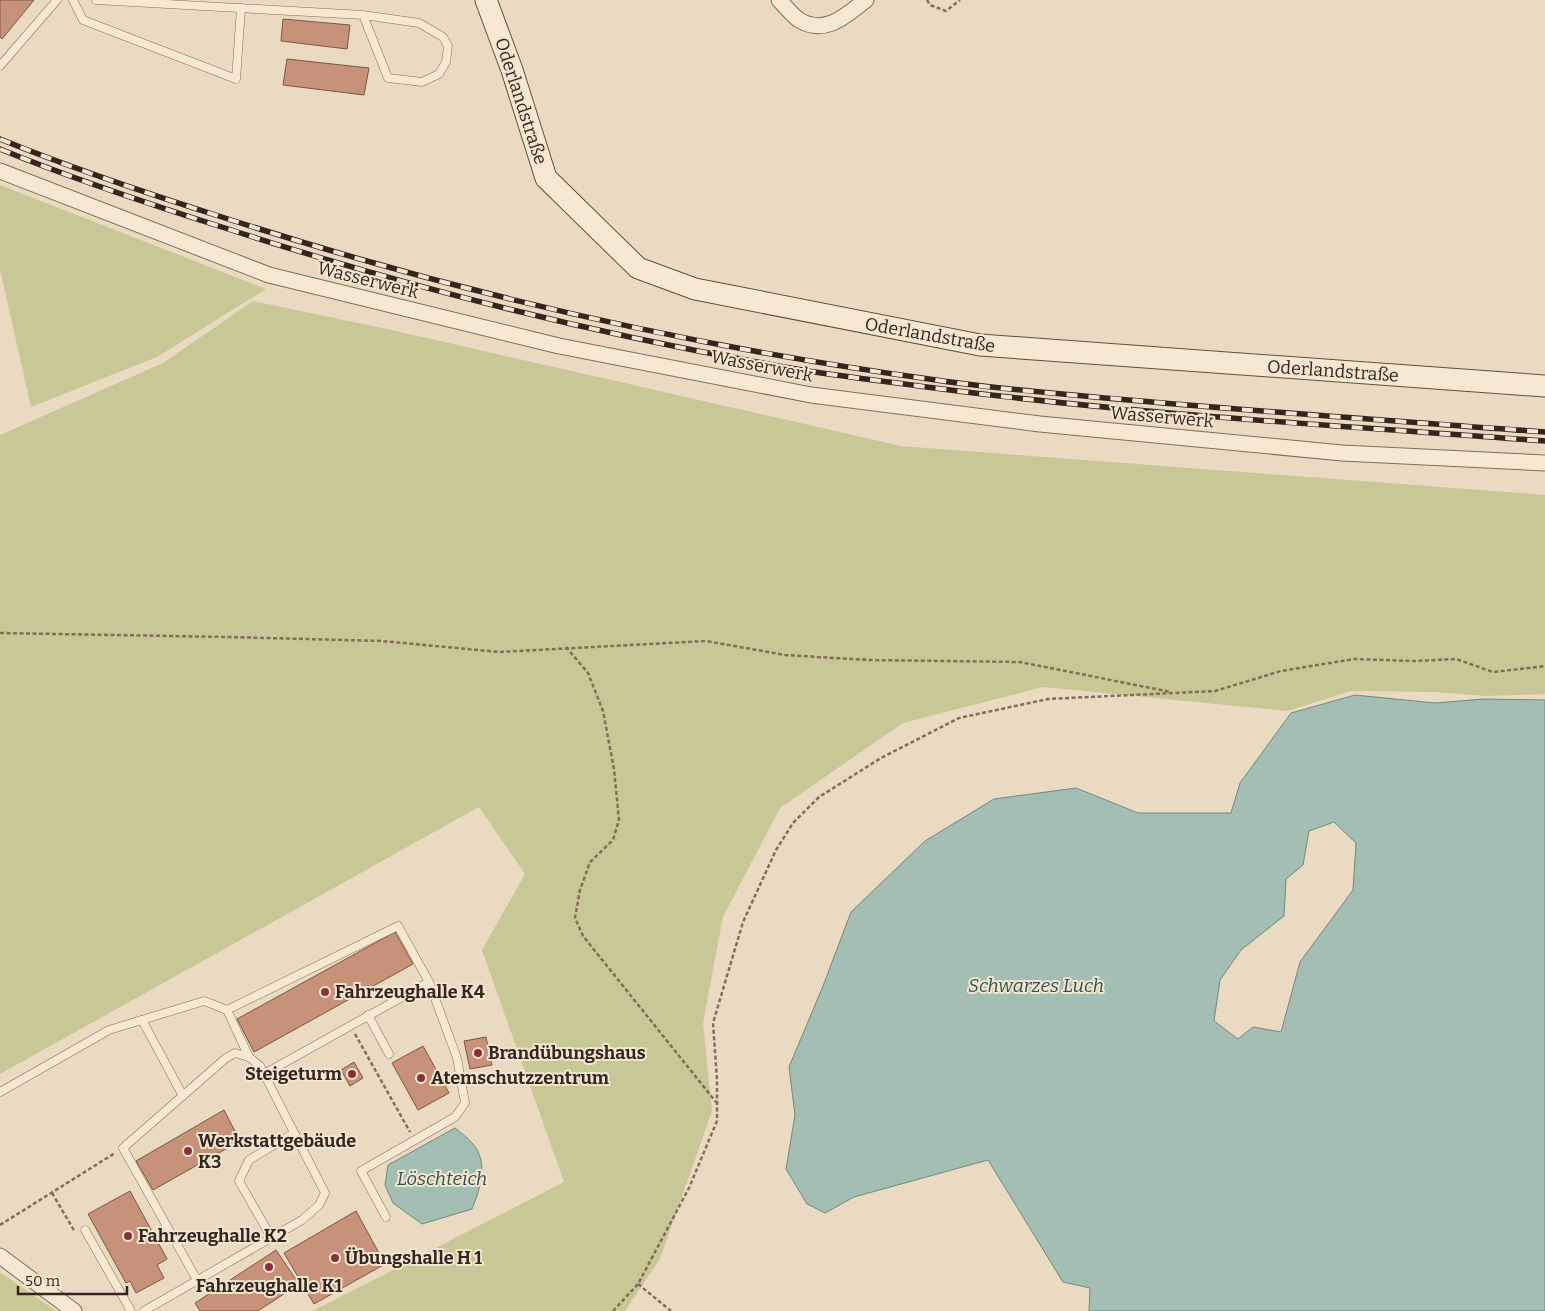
<svg xmlns="http://www.w3.org/2000/svg" width="1545" height="1311" viewBox="0 0 1545 1311" font-family="Bitter,serif">
	<style>
		.green { fill: #c8c897 }
		.water { fill: #a4beb3; stroke: #6c8b80; fill-rule: evenodd }
		.building { fill: #c7927a; stroke: #815441 }
		.lines { fill: none; stroke-linecap: round; stroke-linejoin: round }
		.lane-casing { stroke: #846c5a; stroke-width: 9 }
		.street-casing { stroke: #846c5a; stroke-width: 17 }
		.secondary-casing { stroke: #654d3d; stroke-width: 23 }
		.path { stroke: #846c5a; stroke-width: 2.5; stroke-dasharray: 4 2.5; stroke-linecap: butt }
		.lane { stroke: #f6e9d4; stroke-width: 8 }
		.street { stroke: #f6e9d4; stroke-width: 15 }
		.secondary { stroke: #f6e9d4; stroke-width: 21 }
		.rail-casing { stroke: #34261e; stroke-width: 5.5 }
		.rail { stroke: #f3e6d1; stroke-width: 4; stroke-dasharray: 11; stroke-linecap: butt }
		.poi-dot { fill: #8f2e39; stroke: #f3e6d1; stroke-width: 2 }
		.labels { text-anchor: middle; stroke-width: 4; stroke-linejoin: round; paint-order: stroke }
		.street-label { font-size: 18px; fill: #34261e; stroke: #f3e6d1 }
		.poi-label { font-size: 18px; font-weight: bold; fill: #34261e; stroke: #f3e6d1; text-anchor: start }
		.water-label { font-size: 19px; font-style: italic; fill: #2e534d; stroke: #f3e6d1 }
	</style>
	<rect width="100%" height="100%" fill="#ebdac2"/>
	<g class="green">
		<polygon points="0,185 266,289 157,357 31,407 0,270"/>
		<polygon points="253,301 387,329 901,446 1545,495 1545,694 1486,696 1433,692 1351,691 1287,711 1043,687 903,723 780,808 723,917 703,1023 712,1111 660,1259 625,1311 313,1311 564,1182 482,950 525,874 479,807 0,1074 0,435 163,363"/>
		<polygon points="0,1272 56,1311 0,1311"/>
	</g>
	<g class="water">
		<path d="M1355 695 1435 703 1484 699 1545 700V1311H1089L1090 1288 1063 1282 988 1160 854 1197 825 1213 807 1204 786 1169 795 1115 789 1067 823 986 851 912 925 841 994 799 1076 788 1138 813H1231L1240 783 1291 713ZM1334 822 1356 843 1353 890 1300 962 1281 1032 1253 1027 1238 1039 1214 1021 1220 980 1241 950 1284 916 1286 879 1303 865 1309 831Z"/>
		<path d="M455 1128C461 1133 468 1138 473 1144 489 1163 480 1189 472 1209L422 1224 393 1203 385 1185 388 1165Z"/>
	</g>
	<g class="building">
		<polygon points="0,0 34,0 2,39 0,37"/>
		<polygon points="283,19 350,25 347,49 281,41"/>
		<polygon points="287,59 369,68 364,95 283,85"/>
		<polygon points="395,932 413,964 254,1052 237,1019"/>
		<polygon points="486,1037 492,1065 470,1069 464,1041"/>
		<polygon points="423,1046 449,1093 418,1110 392,1063"/>
		<polygon points="354,1062 363,1078 350,1086 341,1070"/>
		<polygon points="224,1110 240,1141 153,1190 136,1161"/>
		<polygon points="130,1191 167,1259 157,1265 164,1278 136,1293 130,1281 126,1283 88,1214"/>
		<polygon points="356,1211 385,1264 314,1304 284,1253"/>
		<polygon points="276,1250 299,1284 258,1311 200,1311 195,1303"/>
	</g>
	<g class="lines">
		<g class="lane-casing">
			<g id="lane">
				<polyline points="73,0 83,20 236,79 241,8"/>
				<polyline points="96,0 363,15 419,23 443,37 448,46 446,62 439,74 422,82 388,78 363,15"/>
				<polyline points="0,66 57,0"/>
				<polyline points="368,1015 389,1054"/>
				<polyline points="142,1020 183,1096"/>
				<polyline points="249,1057 227,1010 398,926 429,982"/>
				<polyline points="264,1074 429,982 457,1058 465,1103 455,1117 361,1171 386,1217"/>
				<polyline points="0,1092 109,1030 204,1001 227,1010"/>
				<polyline points="85,1230 131,1311"/>
				<polyline points="271,1237 239,1181 249,1160 294,1133"/>
				<polyline points="144,1311 302,1220 319,1205 325,1193 260,1066 249,1057 235,1053 226,1058 123,1148 197,1280"/>
			</g>
		</g>
		<g class="street-casing">
			<g id="street">
				<path d="M779 0C785 6 792 15 799 20 826 36 846 15 866 0"/>
				<polyline points="0,171 269,275 559,346 811,395 1040,424 1342,453 1545,463"/>
				<polyline points="0,1256 74,1311"/>
			</g>
		</g>
		<g class="secondary-casing">
			<polyline id="secondary" points="486,0 512,70 546,178 638,268 695,289 980,345 1545,386"/>
		</g>
		<g class="path">
			<polyline points="927,0 930,5 946,11 960,0"/>
			<polyline points="0,633 228,637 382,641 499,652 706,641 785,655 869,660 1020,662 1171,692"/>
			<polyline points="566,647 588,673 603,711 614,769 619,820 613,840 590,862 580,890 575,918 583,936 716,1102"/>
			<polyline points="355,1034 410,1132"/>
			<polyline points="52,1193 75,1232"/>
			<polyline points="0,1225 115,1153"/>
			<polyline points="638,1284 671,1311"/>
			<polyline points="613,1311 638,1284 689,1188 717,1121 717,1080 713,1023 743,922 776,850 793,823 819,797 881,758 959,718 1048,699 1215,691 1281,671 1354,659 1414,661 1456,659 1493,672 1545,666"/>
		</g>
		<use href="#lane" class="lane"/>
		<use href="#street" class="street"/>
		<use href="#secondary" class="secondary"/>
		<g class="rail-casing">
			<g id="rail">
				<path d="M0 139C74 169 149 194 225 218 457 293 694 347 936 380 1004 390 1073 395 1141 401 1276 413 1410 422 1545 432"/>
				<path d="M0 149C73 179 149 204 225 228 413 289 607 337 802 370 834 375 865 379 897 383 1112 413 1329 425 1545 441"/>
			</g>
		</g>
		<use href="#rail" class="rail"/>
	</g>
	<g class="poi-dot">
		<circle cx="325" cy="992" r="5"/>
		<circle cx="478" cy="1053" r="5"/>
		<circle cx="352" cy="1074" r="5"/>
		<circle cx="421" cy="1078" r="5"/>
		<circle cx="188" cy="1151" r="5"/>
		<circle cx="128" cy="1236" r="5"/>
		<circle cx="335" cy="1258" r="5"/>
		<circle cx="269" cy="1267" r="5"/>
	</g>
	<g class="labels">
		<g class="street-label">
			<text transform="translate(521 101) rotate(72)" y="6">Oderlandstraße</text>
			<text transform="translate(368 280) rotate(14)" y="6">Wasserwerk</text>
			<text transform="translate(930 335) rotate(10)" y="6">Oderlandstraße</text>
			<text transform="translate(762 366) rotate(11)" y="6">Wasserwerk</text>
			<text transform="translate(1333 371) rotate(4)" y="6">Oderlandstraße</text>
			<text transform="translate(1162 417) rotate(5)" y="6">Wasserwerk</text>
		</g>
		<g class="poi-label">
			<text x="335" y="998">Fahrzeughalle K4</text>
			<text x="488" y="1059">Brandübungshaus</text>
			<text x="342" y="1080" text-anchor="end">Steigeturm</text>
			<text x="431" y="1084">Atemschutzzentrum</text>
			<text x="198" y="1147">Werkstattgebäude<tspan x="198" dy="21">K3</tspan></text>
			<text x="138" y="1242">Fahrzeughalle K2</text>
			<text x="345" y="1264">Übungshalle H 1</text>
			<text x="269" y="1292" text-anchor="middle">Fahrzeughalle K1</text>
		</g>
		<g class="water-label">
			<text x="1036" y="992">Schwarzes Luch</text>
			<text x="442" y="1185">Löschteich</text>
		</g>
	</g>
	<path d="M18 1286v8h109v-8" fill="none" stroke="#34261e" stroke-width="2.5"/>
	<text x="25" y="1286" font-size="15" fill="#34261e" stroke="#f3e6d1" stroke-width="4" paint-order="stroke">50 m</text>
</svg>
